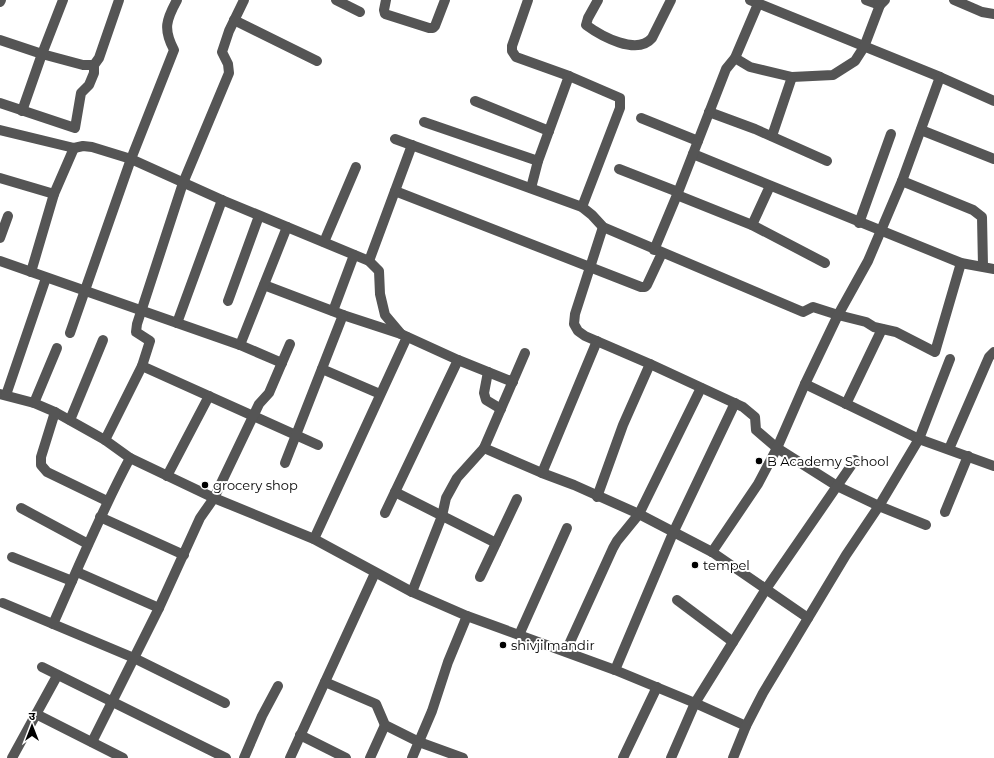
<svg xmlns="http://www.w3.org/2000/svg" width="994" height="758" viewBox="0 0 994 758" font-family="Montserrat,'Noto Sans Devanagari',sans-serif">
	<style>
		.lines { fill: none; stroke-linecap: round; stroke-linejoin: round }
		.minor { stroke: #555; stroke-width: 10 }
		.poi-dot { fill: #000; stroke: #fff; stroke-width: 1.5 }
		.labels { text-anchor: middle; stroke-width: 4; stroke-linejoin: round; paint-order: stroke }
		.poi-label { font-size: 13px; fill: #000; stroke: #fff; text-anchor: start }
	</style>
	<rect width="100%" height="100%" fill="#fff"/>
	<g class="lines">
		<g class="minor">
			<polyline points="336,0 360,12"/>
			<polyline points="386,0 384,10 385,14 429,28 433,28 435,26 445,0"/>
			<polyline points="528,0 512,46 512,51 516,57 569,76 620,98 620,108 582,207"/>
			<path d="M598 0 588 18 586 25C601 36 637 56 652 38L671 0"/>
			<polyline points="750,0 940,77 994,101"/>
			<polyline points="866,0 880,5"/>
			<polyline points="954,0 982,12 994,14"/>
			<polyline points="0,2 1,0"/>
			<polyline points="234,20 317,61"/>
			<polyline points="0,40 42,54 83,65 94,65 99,58 119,0"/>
			<polyline points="735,58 750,67 792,77 833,75 855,61 864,47 880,5 885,0"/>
			<polyline points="475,101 549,131"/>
			<polyline points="0,103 75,128 81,93 89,85 94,73 94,65"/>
			<polyline points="22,111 42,54 63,0"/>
			<polyline points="709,112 755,129 827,161"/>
			<polyline points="641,118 698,141"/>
			<polyline points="424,122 538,161"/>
			<polyline points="0,130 74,148 83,146 92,147 131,159 222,200 369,261 379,271 380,294 385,315 401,334"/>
			<polyline points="921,130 994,159"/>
			<polyline points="772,136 792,77"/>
			<polyline points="395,139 582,207 592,215 603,227 803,312 813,307 838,315 866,322 874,327 896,332 935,352 961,263"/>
			<polyline points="693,154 961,263 994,269"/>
			<polyline points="619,169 678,192"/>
			<polyline points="0,178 54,194"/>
			<polyline points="902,181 973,210 982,217 983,266"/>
			<polyline points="531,188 538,161 569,76"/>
			<polyline points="395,191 641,287 645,287 647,285 662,253"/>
			<polyline points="677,195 752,225 825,263"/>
			<polyline points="859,223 891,134"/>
			<polyline points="752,225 770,186"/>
			<polyline points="603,227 575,314 574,324 578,331 585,336 650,364 743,407 755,417 756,430 777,448 837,486 879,506 926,525"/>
			<polyline points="0,238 8,216"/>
			<polyline points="324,242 356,167"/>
			<polyline points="654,250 677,195 726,69 735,58 758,4"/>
			<polyline points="0,261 240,345 282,363"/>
			<polyline points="369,261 412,145"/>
			<polyline points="31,272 54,194 74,148"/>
			<polyline points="264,285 343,315 401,334 458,360 513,382"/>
			<polyline points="228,301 259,216"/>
			<polyline points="333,311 354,255"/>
			<polyline points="177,323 222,200"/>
			<path d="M70 333 131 159 174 50C163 29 166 20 177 0"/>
			<polyline points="240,345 287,227"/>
			<polyline points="142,366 318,445"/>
			<polyline points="322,369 380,394"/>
			<polyline points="488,372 484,393 486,400 501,409"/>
			<polyline points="805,384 919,439 994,466"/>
			<polyline points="0,394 34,403 55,412 105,440 130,458 214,498 314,539 412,592 467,616 615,670 695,703 746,726"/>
			<polyline points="6,395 46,278"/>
			<polyline points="34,403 57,348"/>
			<polyline points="846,404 882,329"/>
			<polyline points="55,412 41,457 41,465 47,472 107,501"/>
			<polyline points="70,420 103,340"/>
			<polyline points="105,440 142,366 150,341 136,332 137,324 183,183 229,73 228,64 222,52 229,31 244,0"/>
			<polyline points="484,448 542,473 574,485 639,514 712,552 808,618"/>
			<polyline points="949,449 989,357 994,352"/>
			<polyline points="285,463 343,315"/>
			<polyline points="542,473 597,341"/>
			<polyline points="167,476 209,396"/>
			<polyline points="395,492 496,543"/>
			<polyline points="597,497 623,425 650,364"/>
			<polyline points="21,508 88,544"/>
			<polyline points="945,512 968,456"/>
			<polyline points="385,513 458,360"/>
			<polyline points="100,517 184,555"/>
			<polyline points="314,539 407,337"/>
			<polyline points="712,552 758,484 777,448 805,384 838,315 868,261 902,181 940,77"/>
			<polyline points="12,557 72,581"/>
			<polyline points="77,572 159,608"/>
			<polyline points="480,577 517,499"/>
			<polyline points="412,592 442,516 446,498 457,478 484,448 525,353"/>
			<polyline points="677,600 733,642"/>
			<polyline points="3,603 134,658 225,703"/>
			<path d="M53 624C78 568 101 512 130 458"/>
			<polyline points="519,635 567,528"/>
			<polyline points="566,651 613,548 617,541 639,514 701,388"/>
			<polyline points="42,667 226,758"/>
			<polyline points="615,670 673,533 735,403"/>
			<polyline points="325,682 376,704 385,725 419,742 463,758"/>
			<polyline points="36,714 123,758"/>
			<polyline points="300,735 346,758"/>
			<polyline points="92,742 159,608 200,518 214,498 259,404 269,393 290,344"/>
			<polyline points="12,758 57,676"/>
			<polyline points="244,758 262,716 278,686"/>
			<polyline points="290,758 375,573"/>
			<polyline points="370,758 385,725"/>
			<polyline points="412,758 432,711 448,662 467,616"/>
			<polyline points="623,758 657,687"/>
			<polyline points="671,758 695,703 766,589 855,460"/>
			<polyline points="733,758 746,726 763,693 846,555 879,506 919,439 950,359"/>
		</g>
	</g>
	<g class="poi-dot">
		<circle cx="759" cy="461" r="4"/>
		<circle cx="205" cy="485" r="4"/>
		<circle cx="695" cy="565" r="4"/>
		<circle cx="503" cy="645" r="4"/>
	</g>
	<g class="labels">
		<g class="poi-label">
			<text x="767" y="466">B Academy School</text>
			<text x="213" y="490">grocery shop</text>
			<text x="703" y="570">tempel</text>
			<text x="511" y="650">shivji mandir</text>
		</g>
	</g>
	<g transform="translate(32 726)" stroke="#ffffff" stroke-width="3" paint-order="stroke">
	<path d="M0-3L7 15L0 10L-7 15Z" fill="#000000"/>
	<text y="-6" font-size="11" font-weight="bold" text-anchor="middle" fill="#000000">उ</text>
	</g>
</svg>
